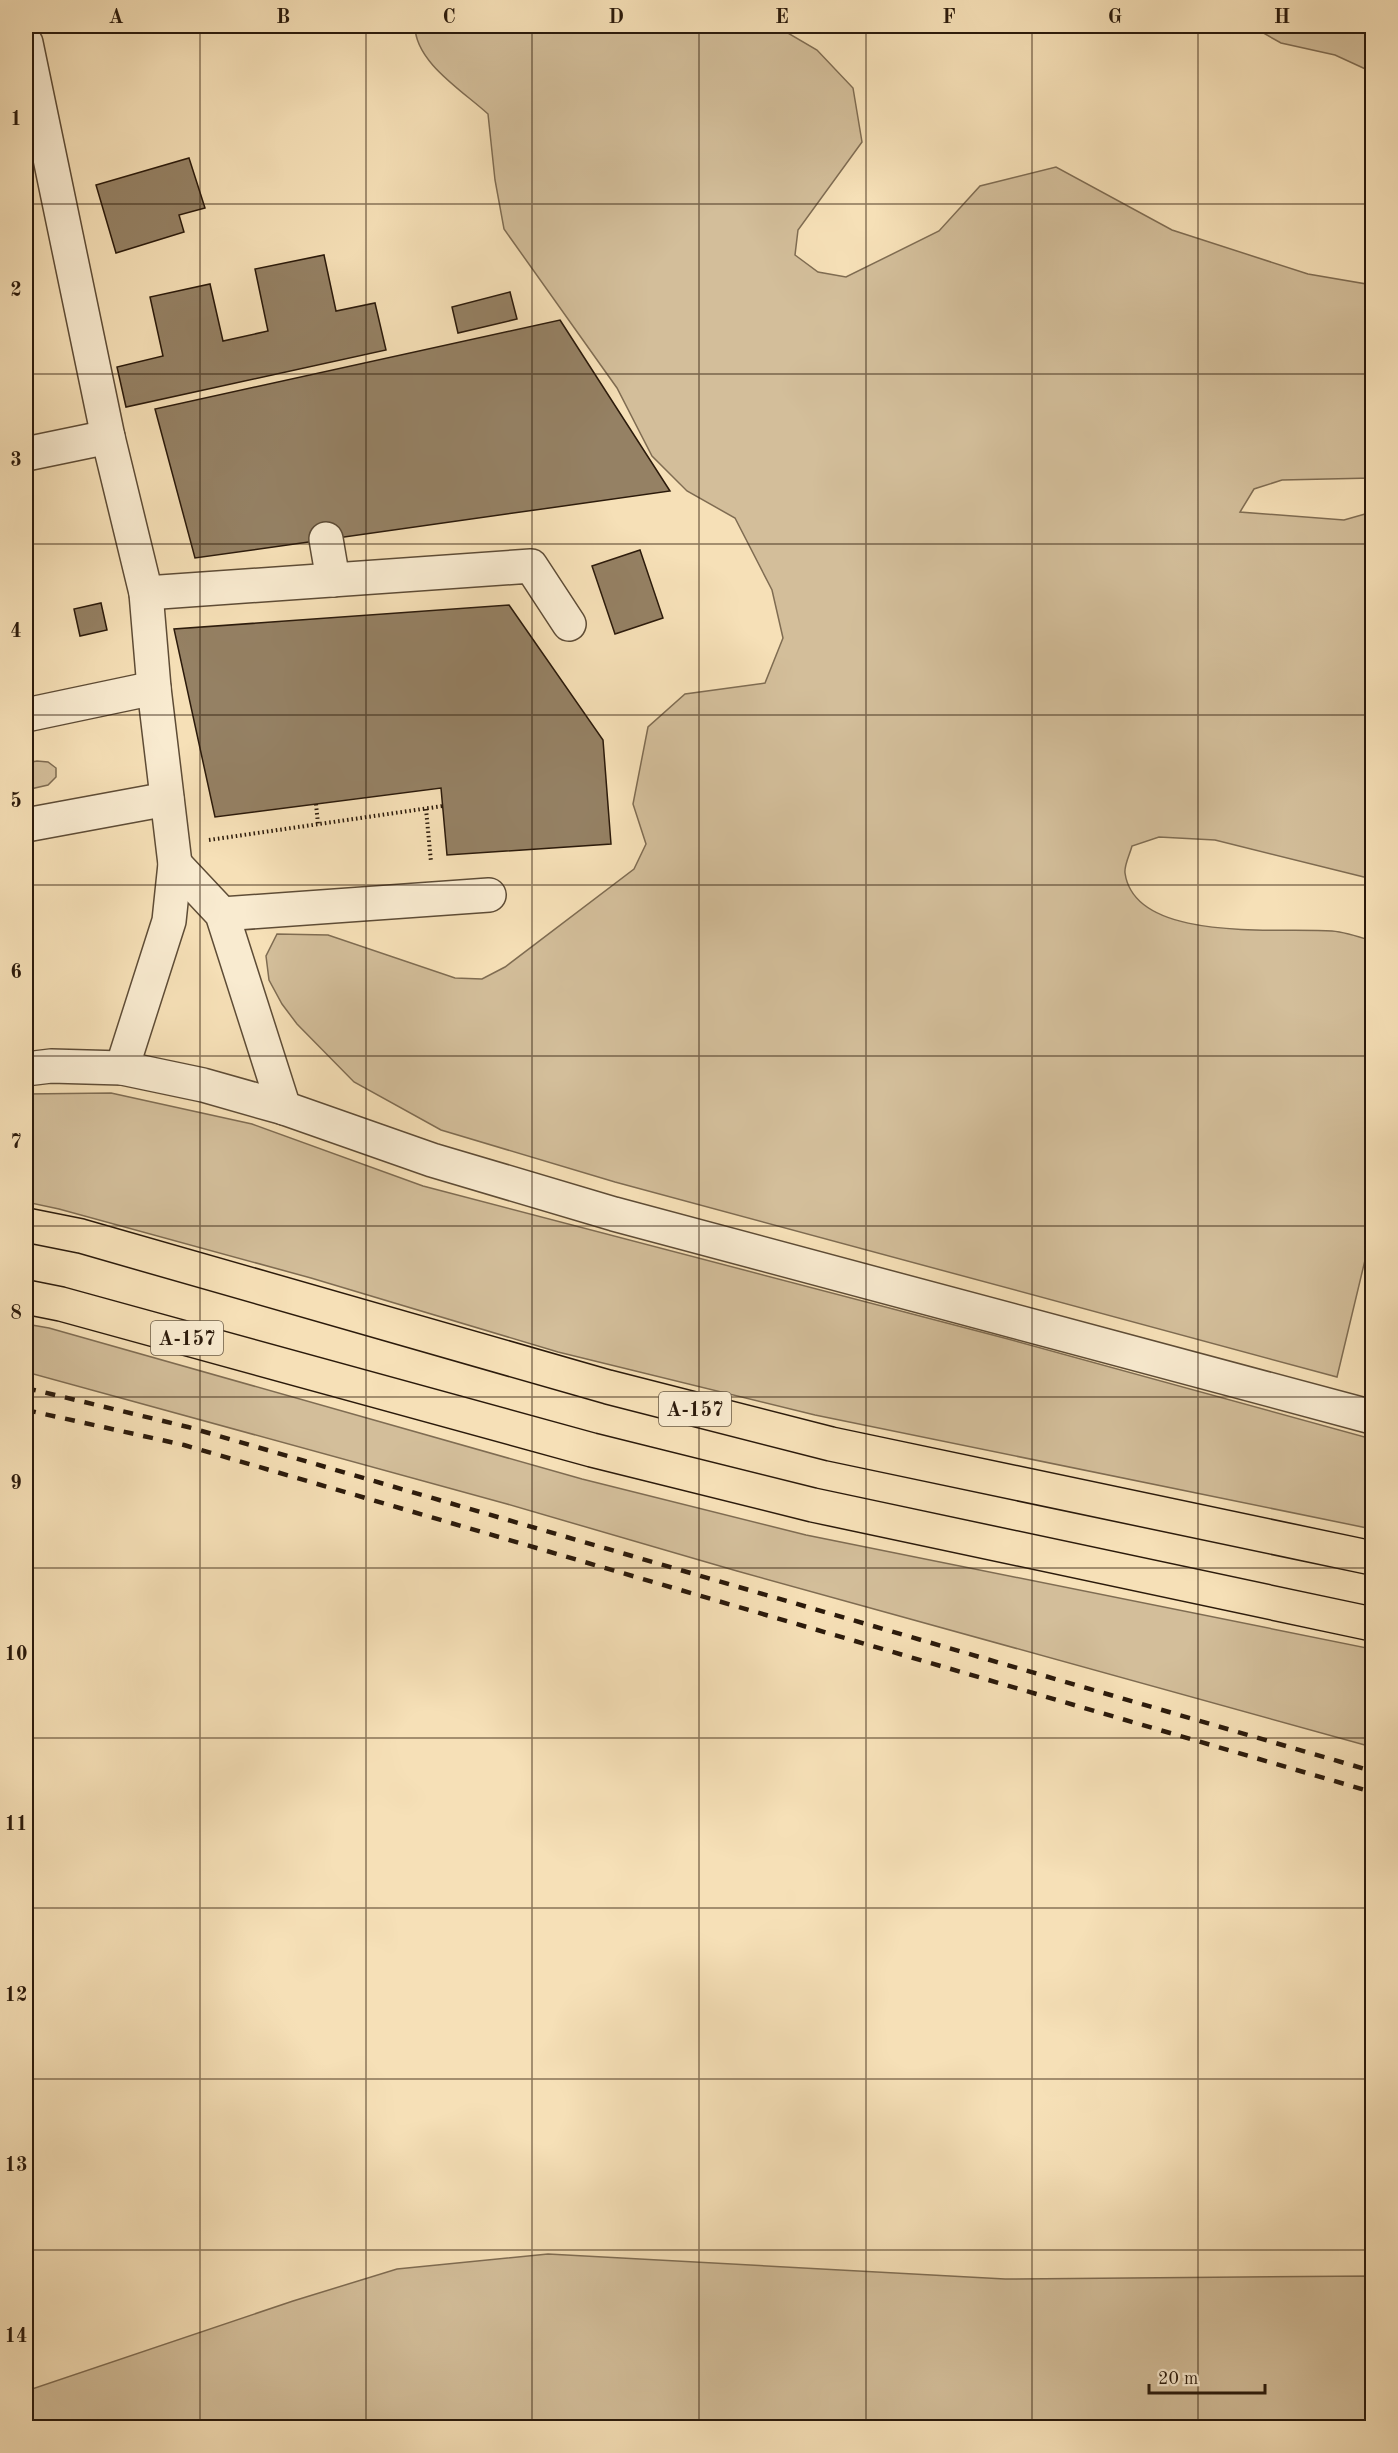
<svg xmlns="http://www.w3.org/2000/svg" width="1398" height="2453" viewBox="0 0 1398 2453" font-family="'Old Standard TT',serif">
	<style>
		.green { fill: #d3be9a; stroke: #7f6c52; stroke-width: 1.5 }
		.building { fill: #958164; stroke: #2b1a0b; stroke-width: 1.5 }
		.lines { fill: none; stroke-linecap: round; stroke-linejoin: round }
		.minor-casing { stroke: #5e4c36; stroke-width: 36 }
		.major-casing { stroke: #2b1a0b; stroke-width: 36 }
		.path { stroke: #2b1a0b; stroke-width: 4; stroke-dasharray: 1.5 3; stroke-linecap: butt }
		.minor { stroke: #f9ebd0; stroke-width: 33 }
		.major { stroke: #f6e0b7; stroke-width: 33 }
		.rail { stroke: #2b1a0b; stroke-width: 4.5; stroke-dasharray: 10 10; stroke-linecap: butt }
		.grid { fill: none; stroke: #2b1a0b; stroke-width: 1.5; stroke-opacity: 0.55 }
		.labels { text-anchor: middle; stroke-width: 4.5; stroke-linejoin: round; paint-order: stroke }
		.shield { fill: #f9ebd0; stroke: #695946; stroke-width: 1.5 }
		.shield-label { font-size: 20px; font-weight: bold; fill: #2b1a0b }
		.neatline { fill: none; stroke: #2b1a0b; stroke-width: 2 }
		.grid-label { font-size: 20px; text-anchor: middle; font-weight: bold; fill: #2b1a0b }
	</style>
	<rect width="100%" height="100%" fill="#f6e0b7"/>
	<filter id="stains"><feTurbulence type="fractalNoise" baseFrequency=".00333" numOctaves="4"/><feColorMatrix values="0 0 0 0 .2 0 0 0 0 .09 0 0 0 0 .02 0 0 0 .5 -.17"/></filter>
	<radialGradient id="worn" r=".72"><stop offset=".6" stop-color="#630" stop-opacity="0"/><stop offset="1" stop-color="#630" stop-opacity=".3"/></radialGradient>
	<g class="green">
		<path d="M415 26H776L817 50 853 88 862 142 798 230 795 255 818 272 846 277 939 231 980 186 1056 167 1172 230 1308 274 1372 285V478L1282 480 1254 489 1240 512 1344 520 1372 512V879L1215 840 1159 837 1132 846C1130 854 1124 865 1125 873 1135 944 1280 927 1332 931 1345 932 1360 937 1372 941V1254L1366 1256 1337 1377 615 1182 441 1130 354 1082 297 1024 282 1004 269 980 266 956 277 934 328 935 455 978 482 979 505 967 634 869 646 844 633 804 648 727 685 694 765 683 783 638 772 590 735 518 687 491 652 456 617 388 504 229 495 180 488 114C463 91 415 62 415 26Z"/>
		<polygon points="1251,26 1372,26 1372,72 1335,55 1281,43"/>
		<polygon points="37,761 48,762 56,768 56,777 48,785 26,790 26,763"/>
		<polygon points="111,1093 252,1124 423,1186 1008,1339 1372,1439 1372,1529 815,1415 558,1352 311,1278 59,1209 26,1202 26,1094"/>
		<polygon points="26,1324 49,1328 582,1479 806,1535 1372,1649 1372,1747 737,1571 507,1504 26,1372"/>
		<polygon points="548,2254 1005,2279 1372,2276 1372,2427 26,2427 26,2391 293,2301 397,2269"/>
	</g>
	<g class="building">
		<polygon points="189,158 205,208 179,215 184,232 116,253 96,185"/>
		<polygon points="324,255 336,311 375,303 386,350 126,407 117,367 163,356 150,297 210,284 223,341 268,331 255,269"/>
		<polygon points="510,292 517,319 458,333 452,307"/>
		<polygon points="560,320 670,491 195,558 155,409"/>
		<polygon points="640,550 663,618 615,634 592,566"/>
		<polygon points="101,603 107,630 80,636 74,609"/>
		<polygon points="509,605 603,740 611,844 447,855 441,788 215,817 174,629"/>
	</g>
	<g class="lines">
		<g class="minor-casing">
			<g id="minor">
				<polyline points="26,43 108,437 146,593 154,688 175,864 169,921 122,1068 51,1066 26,1069"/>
				<polyline points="26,454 108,437"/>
				<polyline points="326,539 333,580"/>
				<polyline points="146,593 531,566 569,624"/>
				<polyline points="26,715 154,688"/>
				<polyline points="26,825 167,799"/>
				<polyline points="175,864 222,914 284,1108"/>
				<polyline points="222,914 489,895"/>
				<polyline points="122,1068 203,1085 284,1108 432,1160 614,1214 1372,1417"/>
			</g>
		</g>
		<g class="major-casing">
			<g id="major">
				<polyline points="26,1225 81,1236 608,1387 831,1444 1372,1558"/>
				<polyline points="26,1297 61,1304 592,1450 813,1505 1372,1624"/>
			</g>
		</g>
		<g class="path">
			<polyline points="316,804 318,824"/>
			<polyline points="426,809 431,862"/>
			<polyline points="209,840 443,806"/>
		</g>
		<use href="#minor" class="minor"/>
		<use href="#major" class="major"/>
		<g class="rail">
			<polyline points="26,1388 188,1427 1372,1771"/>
			<polyline points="26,1410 184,1445 1372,1792"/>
		</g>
	</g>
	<path class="grid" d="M200 26V2428M366 26V2428M532 26V2428M699 26V2428M866 26V2428M1032 26V2428M1198 26V2428M26 204H1372M26 374H1372M26 544H1372M26 715H1372M26 885H1372M26 1056H1372M26 1226H1372M26 1397H1372M26 1568H1372M26 1738H1372M26 1908H1372M26 2079H1372M26 2250H1372"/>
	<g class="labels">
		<g class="shield">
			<rect x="151" y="1321" width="72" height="34" rx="4.5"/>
			<rect x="659" y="1392" width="72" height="34" rx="4.5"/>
		</g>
		<g class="shield-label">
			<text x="187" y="1345">А-157</text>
			<text x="695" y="1416">А-157</text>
		</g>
	</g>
	<rect width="1398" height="2453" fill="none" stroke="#f6e0b7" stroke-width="66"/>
	<path d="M1149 2384v9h116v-9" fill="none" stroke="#2b1a0b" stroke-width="3"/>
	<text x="1158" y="2384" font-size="18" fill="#2b1a0b" stroke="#f9ebd0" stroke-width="4.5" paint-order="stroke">20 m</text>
	<rect x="33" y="33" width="1332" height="2387" class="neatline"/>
	<g class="grid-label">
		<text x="116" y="23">A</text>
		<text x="283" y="23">B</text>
		<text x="449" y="23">C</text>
		<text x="616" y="23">D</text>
		<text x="782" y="23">E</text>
		<text x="949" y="23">F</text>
		<text x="1115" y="23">G</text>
		<text x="1282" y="23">H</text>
		<text x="16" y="125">1</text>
		<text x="16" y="296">2</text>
		<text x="16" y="466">3</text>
		<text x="16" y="637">4</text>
		<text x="16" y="807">5</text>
		<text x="16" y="978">6</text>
		<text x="16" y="1148">7</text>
		<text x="16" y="1319">8</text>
		<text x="16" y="1489">9</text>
		<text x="16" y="1660">10</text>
		<text x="16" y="1830">11</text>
		<text x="16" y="2001">12</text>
		<text x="16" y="2171">13</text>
		<text x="16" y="2342">14</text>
	</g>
	<rect width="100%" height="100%" filter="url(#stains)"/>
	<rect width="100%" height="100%" fill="url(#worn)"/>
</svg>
